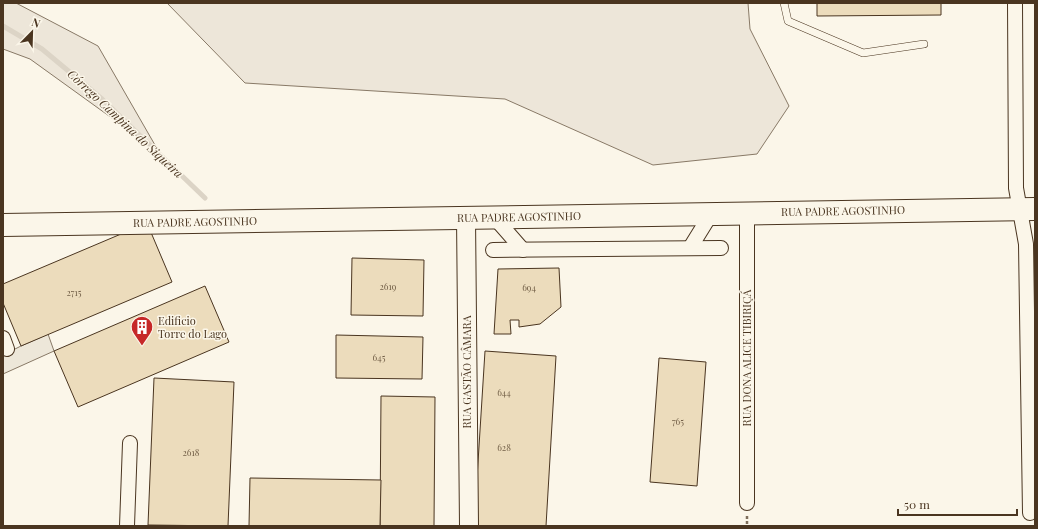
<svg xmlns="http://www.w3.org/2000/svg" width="1038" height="529" viewBox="0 0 1038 529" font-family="'Playfair Display',serif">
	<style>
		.green { fill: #ede6d9; stroke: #887966 }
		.parking { fill: #ede7d9; stroke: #887966 }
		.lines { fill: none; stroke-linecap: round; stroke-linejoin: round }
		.stream { stroke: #dcd4c6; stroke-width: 5 }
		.building { fill: #ecdcbc; stroke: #4a3520 }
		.service-casing { stroke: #4a3520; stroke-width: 8 }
		.minor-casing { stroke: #4a3520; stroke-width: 16 }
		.tertiary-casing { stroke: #4a3520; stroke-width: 20 }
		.primary-casing { stroke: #4a3520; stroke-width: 24 }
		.path { stroke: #7f6f5c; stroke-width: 2.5; stroke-dasharray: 3 2; stroke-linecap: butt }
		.service { stroke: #fbf6e9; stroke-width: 7 }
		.minor { stroke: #fbf6e9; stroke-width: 14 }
		.tertiary { stroke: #fbf6e9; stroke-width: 18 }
		.primary { stroke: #fbf6e9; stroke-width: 22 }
		.labels { text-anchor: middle; stroke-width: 3; stroke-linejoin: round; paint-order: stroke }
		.number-label { font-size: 9px; fill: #725f47 }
		.street-label { font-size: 11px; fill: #4a3520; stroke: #fbf6e9 }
		.poi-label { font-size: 11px; fill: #4a3520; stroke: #fbf6e9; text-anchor: start }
		.water-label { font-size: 12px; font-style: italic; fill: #4a3520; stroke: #fbf6e9 }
	</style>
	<rect width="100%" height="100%" fill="#fbf6e9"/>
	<g class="green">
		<polygon points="3,3 16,3 98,46 159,152 30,59 3,49"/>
		<polygon points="167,3 748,3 750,29 789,106 757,154 653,165 505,99 245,83"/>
	</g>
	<polygon class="parking" points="48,334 54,351 3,374 3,355 21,346"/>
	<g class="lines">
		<polyline class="stream" points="3,26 42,49 102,99 205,198"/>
	</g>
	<g class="building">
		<polygon points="817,3 941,3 941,15 817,16"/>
		<polygon points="147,223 172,282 21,346 3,303 3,284"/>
		<polygon points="352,258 424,260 423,316 351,315"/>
		<polygon points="559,268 561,307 540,324 519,327 519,320 510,320 511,334 494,334 498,269"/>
		<polygon points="205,286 229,342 78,407 54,351"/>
		<polygon points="336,335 423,337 422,379 336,378"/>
		<polygon points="485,351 556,356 546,526 474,526"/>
		<polygon points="659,358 706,362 697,486 650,482"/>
		<polygon points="154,378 234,382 228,526 148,525"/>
		<polygon points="381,396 435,397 434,526 380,526"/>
		<polygon points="250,478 381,480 380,526 249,526"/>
	</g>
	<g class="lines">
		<g class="service-casing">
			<polyline id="service" points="784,3 788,21 863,53 924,44"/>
		</g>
		<g class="minor-casing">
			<g id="minor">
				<polyline points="1015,3 1016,188 1026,244 1030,513"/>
				<polyline points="747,213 747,503"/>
				<polyline points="494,217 523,250"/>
				<polyline points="690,248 711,214"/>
				<polyline points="493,250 721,248"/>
				<polyline points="3,338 7,349"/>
				<polyline points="127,526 130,443"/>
			</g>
		</g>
		<g class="tertiary-casing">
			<polyline id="tertiary" points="466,217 469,526"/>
		</g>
		<g class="primary-casing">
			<polyline id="primary" points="3,225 1035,209"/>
		</g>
		<polyline class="path" points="747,516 747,526"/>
		<use href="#service" class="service"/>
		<use href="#minor" class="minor"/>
		<use href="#tertiary" class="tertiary"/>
		<use href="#primary" class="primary"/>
	</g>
	<defs>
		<g id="building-pin" transform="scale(1.15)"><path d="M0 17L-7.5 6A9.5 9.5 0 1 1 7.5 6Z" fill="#c62828" stroke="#fbf6e9"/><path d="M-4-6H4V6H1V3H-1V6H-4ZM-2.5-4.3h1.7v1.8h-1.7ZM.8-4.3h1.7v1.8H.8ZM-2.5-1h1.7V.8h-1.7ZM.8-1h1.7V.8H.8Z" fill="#fff"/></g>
	</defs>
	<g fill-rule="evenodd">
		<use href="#building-pin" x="142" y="327"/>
	</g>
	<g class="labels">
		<g class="number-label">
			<text x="388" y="290">2619</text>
			<text x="529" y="291">694</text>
			<text x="74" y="296">2715</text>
			<text x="379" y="361">645</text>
			<text x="504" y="396">644</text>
			<text x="678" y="425">765</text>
			<text x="504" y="451">628</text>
			<text x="191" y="456">2618</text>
		</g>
		<g class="street-label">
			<text transform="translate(843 211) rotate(-1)" y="4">RUA PADRE AGOSTINHO</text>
			<text transform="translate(519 217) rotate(-1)" y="4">RUA PADRE AGOSTINHO</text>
			<text transform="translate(195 222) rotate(-1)" y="4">RUA PADRE AGOSTINHO</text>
			<text transform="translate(747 358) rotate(-90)" y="4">RUA DONA ALICE TIBIRIÇÁ</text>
			<text transform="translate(467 372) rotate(-90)" y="4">RUA GASTÃO CÂMARA</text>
		</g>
		<g class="poi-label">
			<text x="158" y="325">Edificio<tspan x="158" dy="13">Torre do Lago</tspan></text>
		</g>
		<g class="water-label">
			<text transform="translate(125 124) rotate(43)" y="4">Córrego Campina do Siqueira</text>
		</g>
	</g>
	<rect width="1038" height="529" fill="none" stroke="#4a3520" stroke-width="8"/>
	<g transform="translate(32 32) rotate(23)" stroke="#fbf6e9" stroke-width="3" paint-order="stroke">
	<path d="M0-3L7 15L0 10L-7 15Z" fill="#4a3520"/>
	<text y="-6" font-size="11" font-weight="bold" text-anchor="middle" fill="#4a3520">N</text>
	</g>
	<path d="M898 509v6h119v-6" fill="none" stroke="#4a3520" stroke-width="2"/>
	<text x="904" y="509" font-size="12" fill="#4a3520" stroke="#fbf6e9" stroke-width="3" paint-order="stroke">50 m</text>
</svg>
